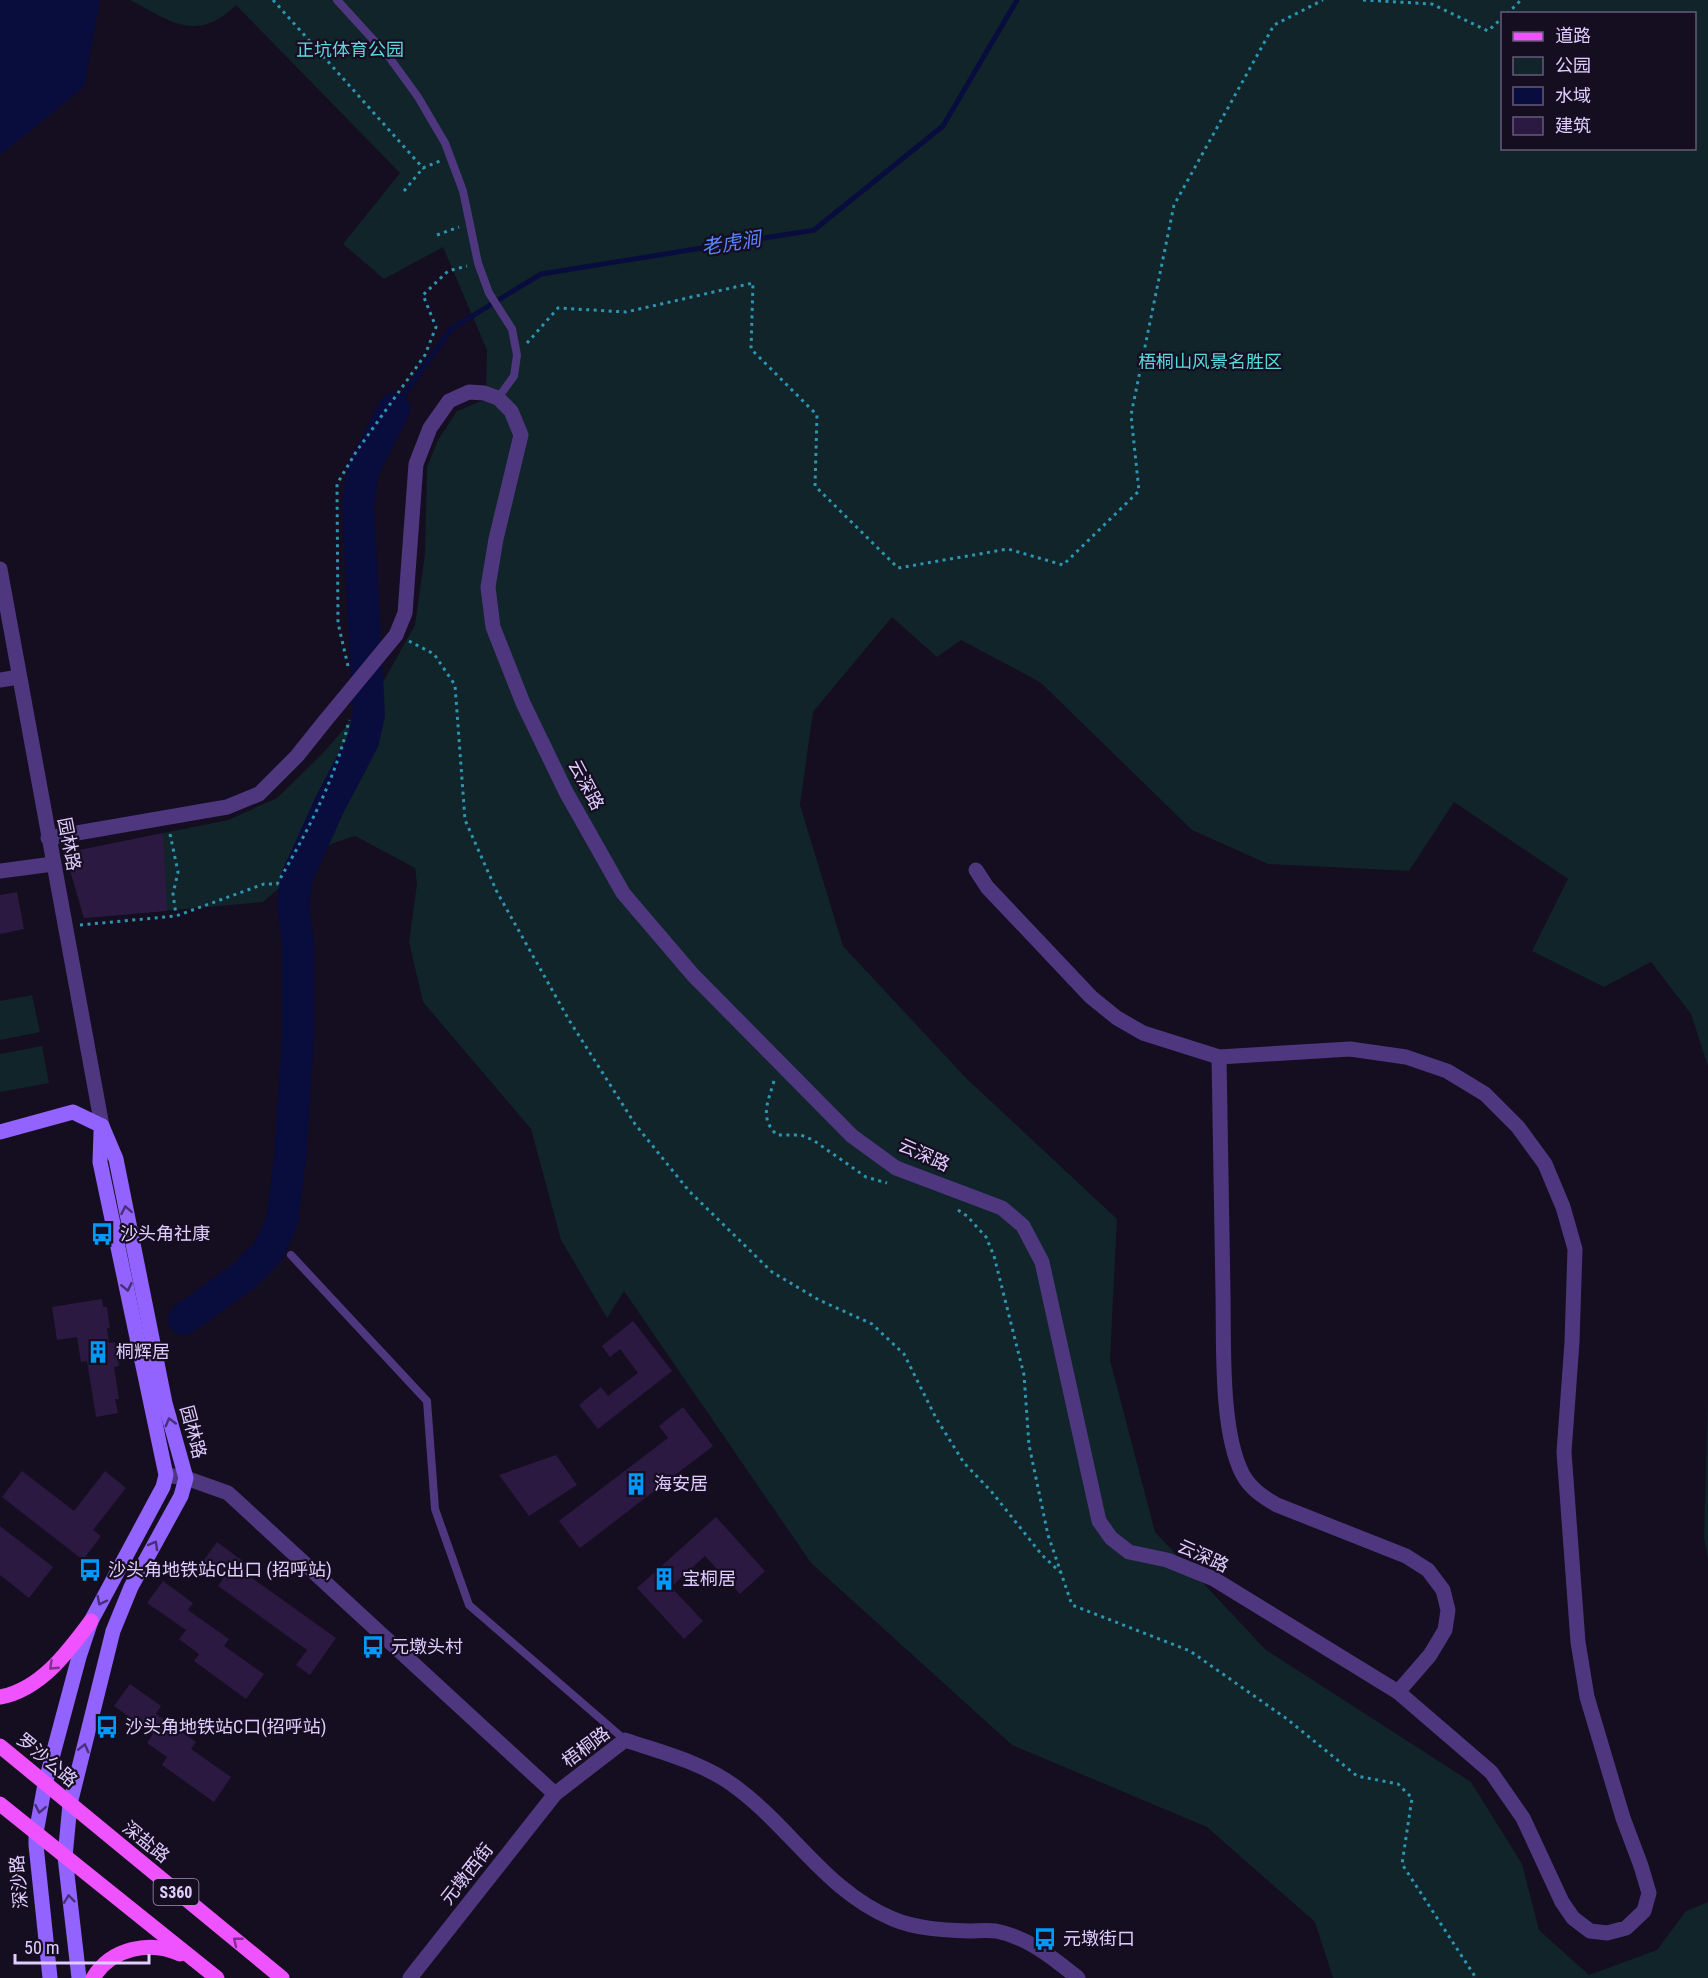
<svg xmlns="http://www.w3.org/2000/svg" width="1708" height="1978" viewBox="0 0 1708 1978" font-family="'Roboto Condensed','Noto Sans SC',sans-serif">
	<style>
		.green { fill: #10242a; fill-rule: evenodd }
		.water { fill: #090d3d }
		.lines { fill: none; stroke-linecap: round; stroke-linejoin: round }
		.stream { stroke: #090d3d; stroke-width: 5 }
		.river { stroke: #090d3d; stroke-width: 32 }
		.building { fill: #2c1941 }
		.path { stroke: #2d95b2; stroke-width: 3; stroke-dasharray: 3 4.5; stroke-linecap: butt }
		.service { stroke: #4e377f; stroke-width: 8 }
		.minor { stroke: #4e377f; stroke-width: 15 }
		.tertiary { stroke: #4e377f; stroke-width: 15 }
		.secondary { stroke: #9263ff; stroke-width: 15 }
		.primary { stroke: #ef53ff; stroke-width: 15 }
		.minor-bridge { stroke: #4e377f; stroke-width: 15 }
		.oneway { stroke: #472f79 }
		.oneway2 { stroke: #823090 }
		.labels { text-anchor: middle; stroke-width: 4.5; stroke-linejoin: round; paint-order: stroke }
		.shield { fill: #150d20; stroke: #a393bc; stroke-width: 1.5 }
		.shield-label { font-size: 16px; font-weight: bold; fill: #e0ccff }
		.park-label { font-size: 18px; fill: #58dbdf; stroke: #150d20 }
		.street-label { font-size: 18px; fill: #e0ccff; stroke: #150d20 }
		.poi-label { font-size: 18px; fill: #e0ccff; stroke: #150d20; text-anchor: start }
		.water-label { font-size: 20px; font-style: italic; fill: #5a84ff; stroke: #150d20 }
	</style>
	<rect width="100%" height="100%" fill="#150d20"/>
	<g class="green">
		<path d="M130 0H1708V1066L1691 1014 1651 962 1604 987 1532 951 1568 879 1454 802 1409 871 1268 864 1192 830 1040 682 961 640 937 657 892 617 813 712 800 805 843 946 967 1079 1117 1219 1110 1360 1155 1532 1266 1650 1471 1782 1522 1864 1539 1930 1589 1975 1657 1950 1686 1911 1708 1902V1978H1333L1315 1922 1207 1827 1012 1745 811 1563 624 1291 607 1318 561 1240 531 1129 423 1002 409 942 417 884 415 868 355 836 331 844 263 902 84 918 65 853 228 820 277 798 324 752 382 684 415 625 425 554 427 467 438 440 457 411 479 402 507 395 486 387 487 350 443 247 384 279 343 244 400 173 236 5C197 44 170 21 130 0ZM1502 14H1694V148H1502Z"/>
		<polygon points="32,995 40,1032 0,1040 0,1001"/>
		<polygon points="42,1046 49,1083 0,1092 0,1054"/>
		<polygon points="1708,1397 1708,1559 1704,1538"/>
	</g>
	<polygon class="water" points="0,0 100,0 84,87 0,155"/>
	<g class="lines">
		<polyline class="stream" points="394,409 451,329 541,274 814,230 943,126 1017,0"/>
		<polyline class="river" points="184,1319 244,1276 268,1252 282,1221 290,1159 298,1038 298,943 293,905 297,877 329,806 363,741 369,715 358,506 363,470 394,409"/>
	</g>
	<g class="building">
		<polygon points="163,833 167,911 84,918 65,853"/>
		<polygon points="17,892 24,929 0,934 0,895"/>
		<polygon points="102,1299 103,1307 107,1307 110,1328 107,1328 109,1343 115,1342 119,1366 114,1367 119,1399 115,1399 118,1413 96,1417 87,1361 81,1362 77,1337 57,1340 52,1307"/>
		<polygon points="633,1321 672,1371 598,1429 579,1405 601,1387 608,1396 638,1373 620,1349 610,1357 602,1346"/>
		<polygon points="683,1407 713,1446 580,1548 559,1521 668,1438 659,1426"/>
		<polygon points="556,1455 577,1485 529,1516 499,1475"/>
		<polygon points="22,1471 74,1511 105,1471 126,1488 93,1530 101,1536 83,1560 2,1497"/>
		<polygon points="716,1517 765,1571 740,1594 705,1556 671,1587 703,1621 684,1639 637,1588"/>
		<polygon points="0,1526 53,1567 29,1598 0,1575"/>
		<polygon points="217,1542 247,1564 242,1571 336,1638 310,1675 296,1665 307,1650 218,1586 223,1579 201,1564"/>
		<polygon points="163,1581 193,1603 188,1610 229,1639 224,1646 264,1674 246,1699 194,1661 199,1654 179,1639 186,1630 147,1603"/>
		<polygon points="130,1684 161,1706 156,1714 196,1742 191,1749 231,1777 214,1802 162,1765 167,1757 147,1743 153,1734 114,1706"/>
	</g>
	<g class="lines">
		<g class="path">
			<polyline points="273,0 423,168 440,161"/>
			<polyline points="1363,0 1432,4 1488,31 1502,18"/>
			<polyline points="1507,14 1521,0"/>
			<polyline points="404,191 423,168"/>
			<polyline points="437,235 459,227"/>
			<polyline points="527,343 558,308 626,312 753,283 751,349 817,415 815,486 898,568 1008,549 1063,565 1139,491 1131,415 1174,205 1274,25 1323,0"/>
			<polyline points="409,641 434,654 455,685 465,820 497,892 569,1020 635,1124 689,1191 772,1272 819,1300 872,1324 904,1354 936,1418 964,1463 991,1491 1042,1555 1060,1572"/>
			<polyline points="348,666 338,623 337,484 356,452 425,355 436,327 423,295 448,271 467,266"/>
			<polyline points="170,834 178,872 173,894 176,915"/>
			<path d="M80 925 176 916 264 884H277C307 832 336 779 349 720"/>
			<path d="M774 1081C768 1102 759 1118 777 1135H801L813 1140 866 1177 887 1183"/>
			<polyline points="958,1210 967,1216 986,1237 994,1256 1024,1375 1029,1445 1048,1535 1072,1605 1190,1651 1287,1719 1357,1776 1398,1784 1412,1798 1402,1864 1476,1978"/>
		</g>
		<g class="service">
			<polyline points="337,0 389,57 418,97 445,143 463,191 478,263 489,293 512,329 517,355 514,376 498,398"/>
			<polyline points="291,1255 427,1401 435,1509 469,1605 625,1740"/>
		</g>
		<g class="minor">
			<polyline points="396,635 405,613 416,464 430,428 449,401 469,392 484,393 498,398 511,411 521,435 496,539 488,587 493,627 523,703 566,792 623,893 693,975 852,1136 896,1168 1002,1208 1023,1226 1042,1262 1099,1521 1111,1538 1129,1552 1167,1560 1214,1579 1398,1692 1491,1772 1523,1818 1562,1902 1573,1918 1590,1931 1607,1933 1626,1928 1644,1911 1649,1893 1641,1866 1623,1818 1587,1697 1578,1642 1564,1452 1572,1342 1575,1249 1563,1207 1545,1164 1518,1127 1485,1094 1447,1071 1406,1057 1350,1049 1219,1057 1143,1033 1117,1018 1091,997 987,887 976,870"/>
			<polyline points="0,680 19,677"/>
			<polyline points="48,838 227,807 259,794 297,756 325,721"/>
			<polyline points="0,871 53,864"/>
			<path d="M1219 1057C1220 1136 1222 1215 1223 1294 1224 1343 1220 1432 1243 1475 1251 1489 1263 1497 1277 1505L1406 1556 1428 1570 1443 1590 1448 1610 1445 1630 1430 1655 1398 1692"/>
			<polyline points="410,1978 555,1794"/>
		</g>
		<g class="tertiary">
			<polyline points="0,569 102,1126"/>
			<path d="M166 1475 186 1478 228 1493 555 1794 625 1740C663 1753 705 1763 737 1788 792 1829 827 1892 893 1919 917 1929 943 1930 969 1931 977 1931 987 1930 996 1931 1028 1937 1053 1958 1078 1978"/>
		</g>
		<g class="secondary">
			<polyline points="0,1132 73,1112 102,1126"/>
			<polyline points="50,1978 36,1845 36,1833 45,1784 79,1657 91,1621 163,1487 166,1475 100,1162 101,1132"/>
			<polyline points="79,1978 65,1857 70,1804 113,1631 131,1587 181,1496 186,1478 165,1403 116,1159 102,1126"/>
		</g>
		<g class="primary">
			<path d="M0 1697C40 1690 68 1652 91 1621"/>
			<polyline points="0,1746 282,1978"/>
			<polyline points="0,1804 217,1978"/>
			<path d="M93 1978C111 1948 150 1940 180 1954"/>
		</g>
		<polyline class="minor-bridge" points="325,721 396,635"/>
	</g>
	<defs><path id="oneway-chevron" d="M-2-3.5L2.5 0L-2 3.5" fill="none" stroke-width="1.6" stroke-linecap="round" stroke-linejoin="round" transform="scale(1.5)"/></defs>
	<g class="oneway">
		<use href="#oneway-chevron" transform="translate(126 1210) rotate(-101)"/>
		<use href="#oneway-chevron" transform="translate(127 1287) rotate(78)"/>
		<use href="#oneway-chevron" transform="translate(170 1422) rotate(-105)"/>
		<use href="#oneway-chevron" transform="translate(154 1545) rotate(-61)"/>
		<use href="#oneway-chevron" transform="translate(101 1601) rotate(117)"/>
		<use href="#oneway-chevron" transform="translate(84 1748) rotate(-76)"/>
		<use href="#oneway-chevron" transform="translate(40 1809) rotate(101)"/>
		<use href="#oneway-chevron" transform="translate(69 1899) rotate(-97)"/>
	</g>
	<g class="oneway2">
		<use href="#oneway-chevron" transform="translate(53 1666) rotate(137)"/>
		<use href="#oneway-chevron" transform="translate(237 1941) rotate(-141)"/>
	</g>
	<defs>
		<g id="bus-bare" transform="scale(1.8)"><path d="M-5-6H5V4H4V6H2V4H-2V6H-4V4H-5ZM-3.5-4V0h7V-4ZM-3.5 1.2v1.5H-2V1.2ZM2 1.2v1.5H3.5V1.2Z" fill="#0099f7" stroke="#150d20" stroke-width="2.5" paint-order="stroke"/></g>
		<g id="building-bare" transform="scale(1.8)"><path d="M-4-6H4V6H1V3H-1V6H-4ZM-2.5-4.3h1.7v1.8h-1.7ZM.8-4.3h1.7v1.8H.8ZM-2.5-1h1.7V.8h-1.7ZM.8-1h1.7V.8H.8Z" fill="#0099f7" stroke="#150d20" stroke-width="2.5" paint-order="stroke"/></g>
	</defs>
	<g fill-rule="evenodd">
		<use href="#bus-bare" x="102" y="1234"/>
		<use href="#building-bare" x="98" y="1352"/>
		<use href="#building-bare" x="636" y="1484"/>
		<use href="#bus-bare" x="90" y="1570"/>
		<use href="#building-bare" x="664" y="1579"/>
		<use href="#bus-bare" x="373" y="1647"/>
		<use href="#bus-bare" x="107" y="1727"/>
		<use href="#bus-bare" x="1045" y="1939"/>
	</g>
	<g class="labels">
		<rect class="shield" x="153.5" y="1879" width="45" height="26" rx="4.5"/>
		<g class="shield-label">
			<text x="176" y="1898">S360</text>
		</g>
		<g class="park-label">
			<text x="350" y="56">正坑体育公园</text>
			<text x="1210" y="368">梧桐山风景名胜区</text>
		</g>
		<g class="street-label">
			<text transform="translate(586 785) rotate(62)" y="6">云深路</text>
			<text transform="translate(69 844) rotate(79)" y="6">园林路</text>
			<text transform="translate(924 1155) rotate(24)" y="6">云深路</text>
			<text transform="translate(193 1432) rotate(75)" y="6">园林路</text>
			<text transform="translate(1203 1556) rotate(24)" y="6">云深路</text>
			<text transform="translate(586 1747) rotate(-37)" y="6">梧桐路</text>
			<text transform="translate(47 1760) rotate(40)" y="6">罗沙公路</text>
			<text transform="translate(146 1842) rotate(39)" y="6">深盐路</text>
			<text transform="translate(467 1874) rotate(-52)" y="6">元墩西街</text>
			<text transform="translate(19 1882) rotate(-95)" y="6">深沙路</text>
		</g>
		<g class="poi-label">
			<text x="120" y="1240">沙头角社康</text>
			<text x="116" y="1358">桐辉居</text>
			<text x="654" y="1490">海安居</text>
			<text x="108" y="1576">沙头角地铁站C出口 (招呼站)</text>
			<text x="682" y="1585">宝桐居</text>
			<text x="391" y="1653">元墩头村</text>
			<text x="125" y="1733">沙头角地铁站C口(招呼站)</text>
			<text x="1063" y="1945">元墩街口</text>
		</g>
		<g class="water-label">
			<text transform="translate(731 243) rotate(-9)" y="7">老虎涧</text>
		</g>
	</g>
	<rect x="1501" y="12" width="195" height="138" fill="#150d20" stroke="#665979" stroke-width="1.5"/>
	<rect x="1513" y="32" width="30" height="9" fill="#ef53ff" stroke="#665979" stroke-width="1.5"/>
	<text x="1555" y="42" font-size="18" fill="#e0ccff">道路</text>
	<rect x="1513" y="57" width="30" height="18" fill="#10242a" stroke="#665979" stroke-width="1.5"/>
	<text x="1555" y="72" font-size="18" fill="#e0ccff">公园</text>
	<rect x="1513" y="87" width="30" height="18" fill="#090d3d" stroke="#665979" stroke-width="1.5"/>
	<text x="1555" y="102" font-size="18" fill="#e0ccff">水域</text>
	<rect x="1513" y="117" width="30" height="18" fill="#2c1941" stroke="#665979" stroke-width="1.5"/>
	<text x="1555" y="132" font-size="18" fill="#e0ccff">建筑</text>
	<path d="M15 1954v9h134v-9" fill="none" stroke="#e0ccff" stroke-width="3"/>
	<text x="24" y="1954" font-size="18" fill="#e0ccff" stroke="#150d20" stroke-width="4.5" paint-order="stroke">50 m</text>
</svg>
